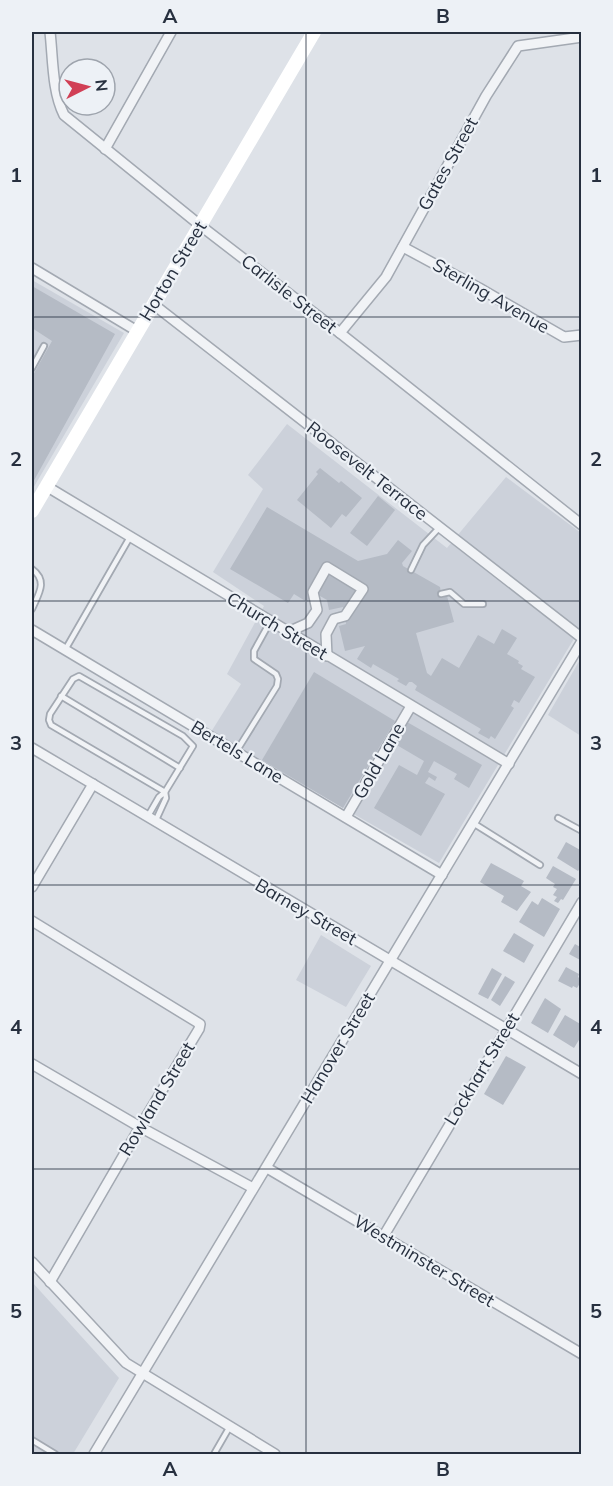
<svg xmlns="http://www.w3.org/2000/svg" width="613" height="1486" viewBox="0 0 613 1486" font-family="Mulish,sans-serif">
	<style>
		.built { fill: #ccd1da }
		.building { fill: #b5bbc5 }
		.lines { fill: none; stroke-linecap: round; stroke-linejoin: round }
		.lane-casing { stroke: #a3a9b2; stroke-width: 8 }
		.street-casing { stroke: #a3a9b2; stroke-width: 12 }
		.lane { stroke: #f1f3f6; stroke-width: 4.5 }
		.street { stroke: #f1f3f6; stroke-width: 9 }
		.secondary { stroke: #fff; stroke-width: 14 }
		.grid { fill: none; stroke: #27303f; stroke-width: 1.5; stroke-opacity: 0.55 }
		.labels { text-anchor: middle; stroke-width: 4.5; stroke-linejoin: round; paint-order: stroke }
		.street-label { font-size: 18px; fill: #27303f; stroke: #edf1f6 }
		.neatline { fill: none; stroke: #27303f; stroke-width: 2 }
		.grid-label { font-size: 20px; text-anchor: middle; font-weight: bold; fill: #27303f }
	</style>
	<rect width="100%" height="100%" fill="#dee2e8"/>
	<g class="built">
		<polygon points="32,280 124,333 32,490"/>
		<polygon points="287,424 447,548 506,477 581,533 581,627 439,863 211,732 241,684 227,674 264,606 213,572 263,489 248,475"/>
		<polygon points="581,658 581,736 548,715"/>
		<polygon points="321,935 371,966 346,1007 296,980"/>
		<polygon points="32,1282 119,1378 73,1454 32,1454"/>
	</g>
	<g class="building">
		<polygon points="32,286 115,334 32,484 32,377 52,341 32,328 32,321 35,316 32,314"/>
		<polygon points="320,468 339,483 341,481 362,498 346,517 342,514 331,528 297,500 318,474 316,472"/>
		<polygon points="378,496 395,510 367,546 350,533"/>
		<polygon points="267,507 358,561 387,554 398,540 412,551 402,563 403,566 440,587 442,598 447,596 454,622 416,633 427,673 431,676 442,658 459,668 478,635 494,644 502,629 517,638 507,654 519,661 518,663 523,666 521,669 535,677 519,703 514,700 511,706 514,708 495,739 491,736 489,739 478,733 481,729 415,690 417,686 412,682 409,682 406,686 397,681 399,679 373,664 371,668 357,659 365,646 345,651 339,626 346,624 343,607 329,610 327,600 313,592 307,602 294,594 288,603 230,569"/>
		<polygon points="314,672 395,721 343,808 262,760"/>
		<polygon points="407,722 482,765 469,788 454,779 457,774 434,761 428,772 437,777 435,781 429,777 425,783 445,794 421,836 374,808 399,765 417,775 424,761 395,744"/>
		<polygon points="566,842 582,851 582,866 578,871 557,858"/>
		<polygon points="491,863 524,881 521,886 531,892 517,911 501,902 504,896 480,882"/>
		<polygon points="553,866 576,879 563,900 561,899 558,903 554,901 557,897 553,895 557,889 553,887 555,884 546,878"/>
		<polygon points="542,898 560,909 544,937 519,922 532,901 538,905"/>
		<polygon points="514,933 534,945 524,963 503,951"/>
		<polygon points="575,944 582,948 582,961 569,954"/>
		<polygon points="566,967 579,974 578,977 582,980 577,988 573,986 572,988 558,981"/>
		<polygon points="492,968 502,974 488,999 478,994"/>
		<polygon points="505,976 515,982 500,1006 491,1000"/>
		<polygon points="545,998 561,1009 548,1033 531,1023"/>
		<polygon points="565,1015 582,1025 582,1035 574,1048 553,1035"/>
		<polygon points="506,1056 526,1067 503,1105 484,1094"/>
	</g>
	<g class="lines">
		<g class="lane-casing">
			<g id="lane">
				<polyline points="32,368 44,346"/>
				<path d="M32 569C48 581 39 593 32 609"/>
				<polyline points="411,570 423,545 439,528"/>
				<polyline points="441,594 450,592 464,604 483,604"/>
				<polyline points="65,650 130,537"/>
				<polyline points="61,696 180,768"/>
				<polyline points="236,752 277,686 278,679 276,674 254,659 254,651 270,622"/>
				<polyline points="148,816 159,797 165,792 193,746 183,736 79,676 73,679 50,714 49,720 51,725 165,792"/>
				<polyline points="558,818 582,831"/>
				<polyline points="155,822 166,798 165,792"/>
				<polyline points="473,823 540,865"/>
				<polyline points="32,1440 55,1454"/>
				<polyline points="214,1454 229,1428"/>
			</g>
		</g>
		<g class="street-casing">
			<g id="street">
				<path d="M50 32C53 58 52 91 64 115L201 226 340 333 582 525"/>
				<polyline points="105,149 171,32"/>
				<polyline points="403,247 479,288 564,337 582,335"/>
				<polyline points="32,268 137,331"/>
				<polyline points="153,304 582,638"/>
				<polyline points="340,333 386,277 486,96 518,46 582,37"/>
				<polyline points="46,486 509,764"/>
				<polyline points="32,630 442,875"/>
				<polyline points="288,632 308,623 317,610 313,592 327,567 363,589 345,616 334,619 326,634 327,656"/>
				<polyline points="32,748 582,1074"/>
				<polyline points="346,817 411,706"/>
				<polyline points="32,887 93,784"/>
				<polyline points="32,921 200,1024 199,1029 140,1127 50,1282"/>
				<polyline points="32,1064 140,1127 253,1188"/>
				<polyline points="267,1168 582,1354"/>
				<polyline points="383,1237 582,902"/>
				<polyline points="32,1262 126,1363 275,1454"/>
				<polyline points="94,1454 582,641"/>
			</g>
		</g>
		<use href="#lane" class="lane"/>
		<use href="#street" class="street"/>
		<polyline class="secondary" points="32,511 314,32"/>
	</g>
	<path class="grid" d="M306 32V1454M32 317H582M32 601H582M32 885H582M32 1169H582"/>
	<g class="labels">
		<g class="street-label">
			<text transform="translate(448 164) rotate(-61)" y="6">Gates Street</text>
			<text transform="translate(173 271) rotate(-59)" y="6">Horton Street</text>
			<text transform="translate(289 294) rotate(38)" y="6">Carlisle Street</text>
			<text transform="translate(491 296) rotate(30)" y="6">Sterling Avenue</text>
			<text transform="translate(367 471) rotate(38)" y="6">Roosevelt Terrace</text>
			<text transform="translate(277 626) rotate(31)" y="6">Church Street</text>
			<text transform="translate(237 752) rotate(31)" y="6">Bertels Lane</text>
			<text transform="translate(379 761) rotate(-60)" y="6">Gold Lane</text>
			<text transform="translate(306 912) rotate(30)" y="6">Barney Street</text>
			<text transform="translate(338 1048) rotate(-59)" y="6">Hanover Street</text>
			<text transform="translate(482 1069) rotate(-59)" y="6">Lockhart Street</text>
			<text transform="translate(157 1099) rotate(-59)" y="6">Rowland Street</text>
			<text transform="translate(424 1261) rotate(31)" y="6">Westminster Street</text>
		</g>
	</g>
	<rect width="613" height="1486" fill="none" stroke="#edf1f6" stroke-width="66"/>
	<g transform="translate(87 87) rotate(84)"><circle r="28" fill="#edf1f6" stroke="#9ea4ad" stroke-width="1.5"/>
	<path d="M0-4.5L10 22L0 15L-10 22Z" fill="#d13f55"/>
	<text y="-9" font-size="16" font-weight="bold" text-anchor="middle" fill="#27303f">N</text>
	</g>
	<rect x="33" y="33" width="547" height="1420" class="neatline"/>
	<g class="grid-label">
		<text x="170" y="23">A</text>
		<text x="443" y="23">B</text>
		<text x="16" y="182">1</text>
		<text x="596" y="182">1</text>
		<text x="16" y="466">2</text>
		<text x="596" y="466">2</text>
		<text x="16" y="750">3</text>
		<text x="596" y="750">3</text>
		<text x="16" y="1034">4</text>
		<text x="596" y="1034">4</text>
		<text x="16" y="1318">5</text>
		<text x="596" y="1318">5</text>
		<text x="170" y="1476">A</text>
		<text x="443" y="1476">B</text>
	</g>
</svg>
